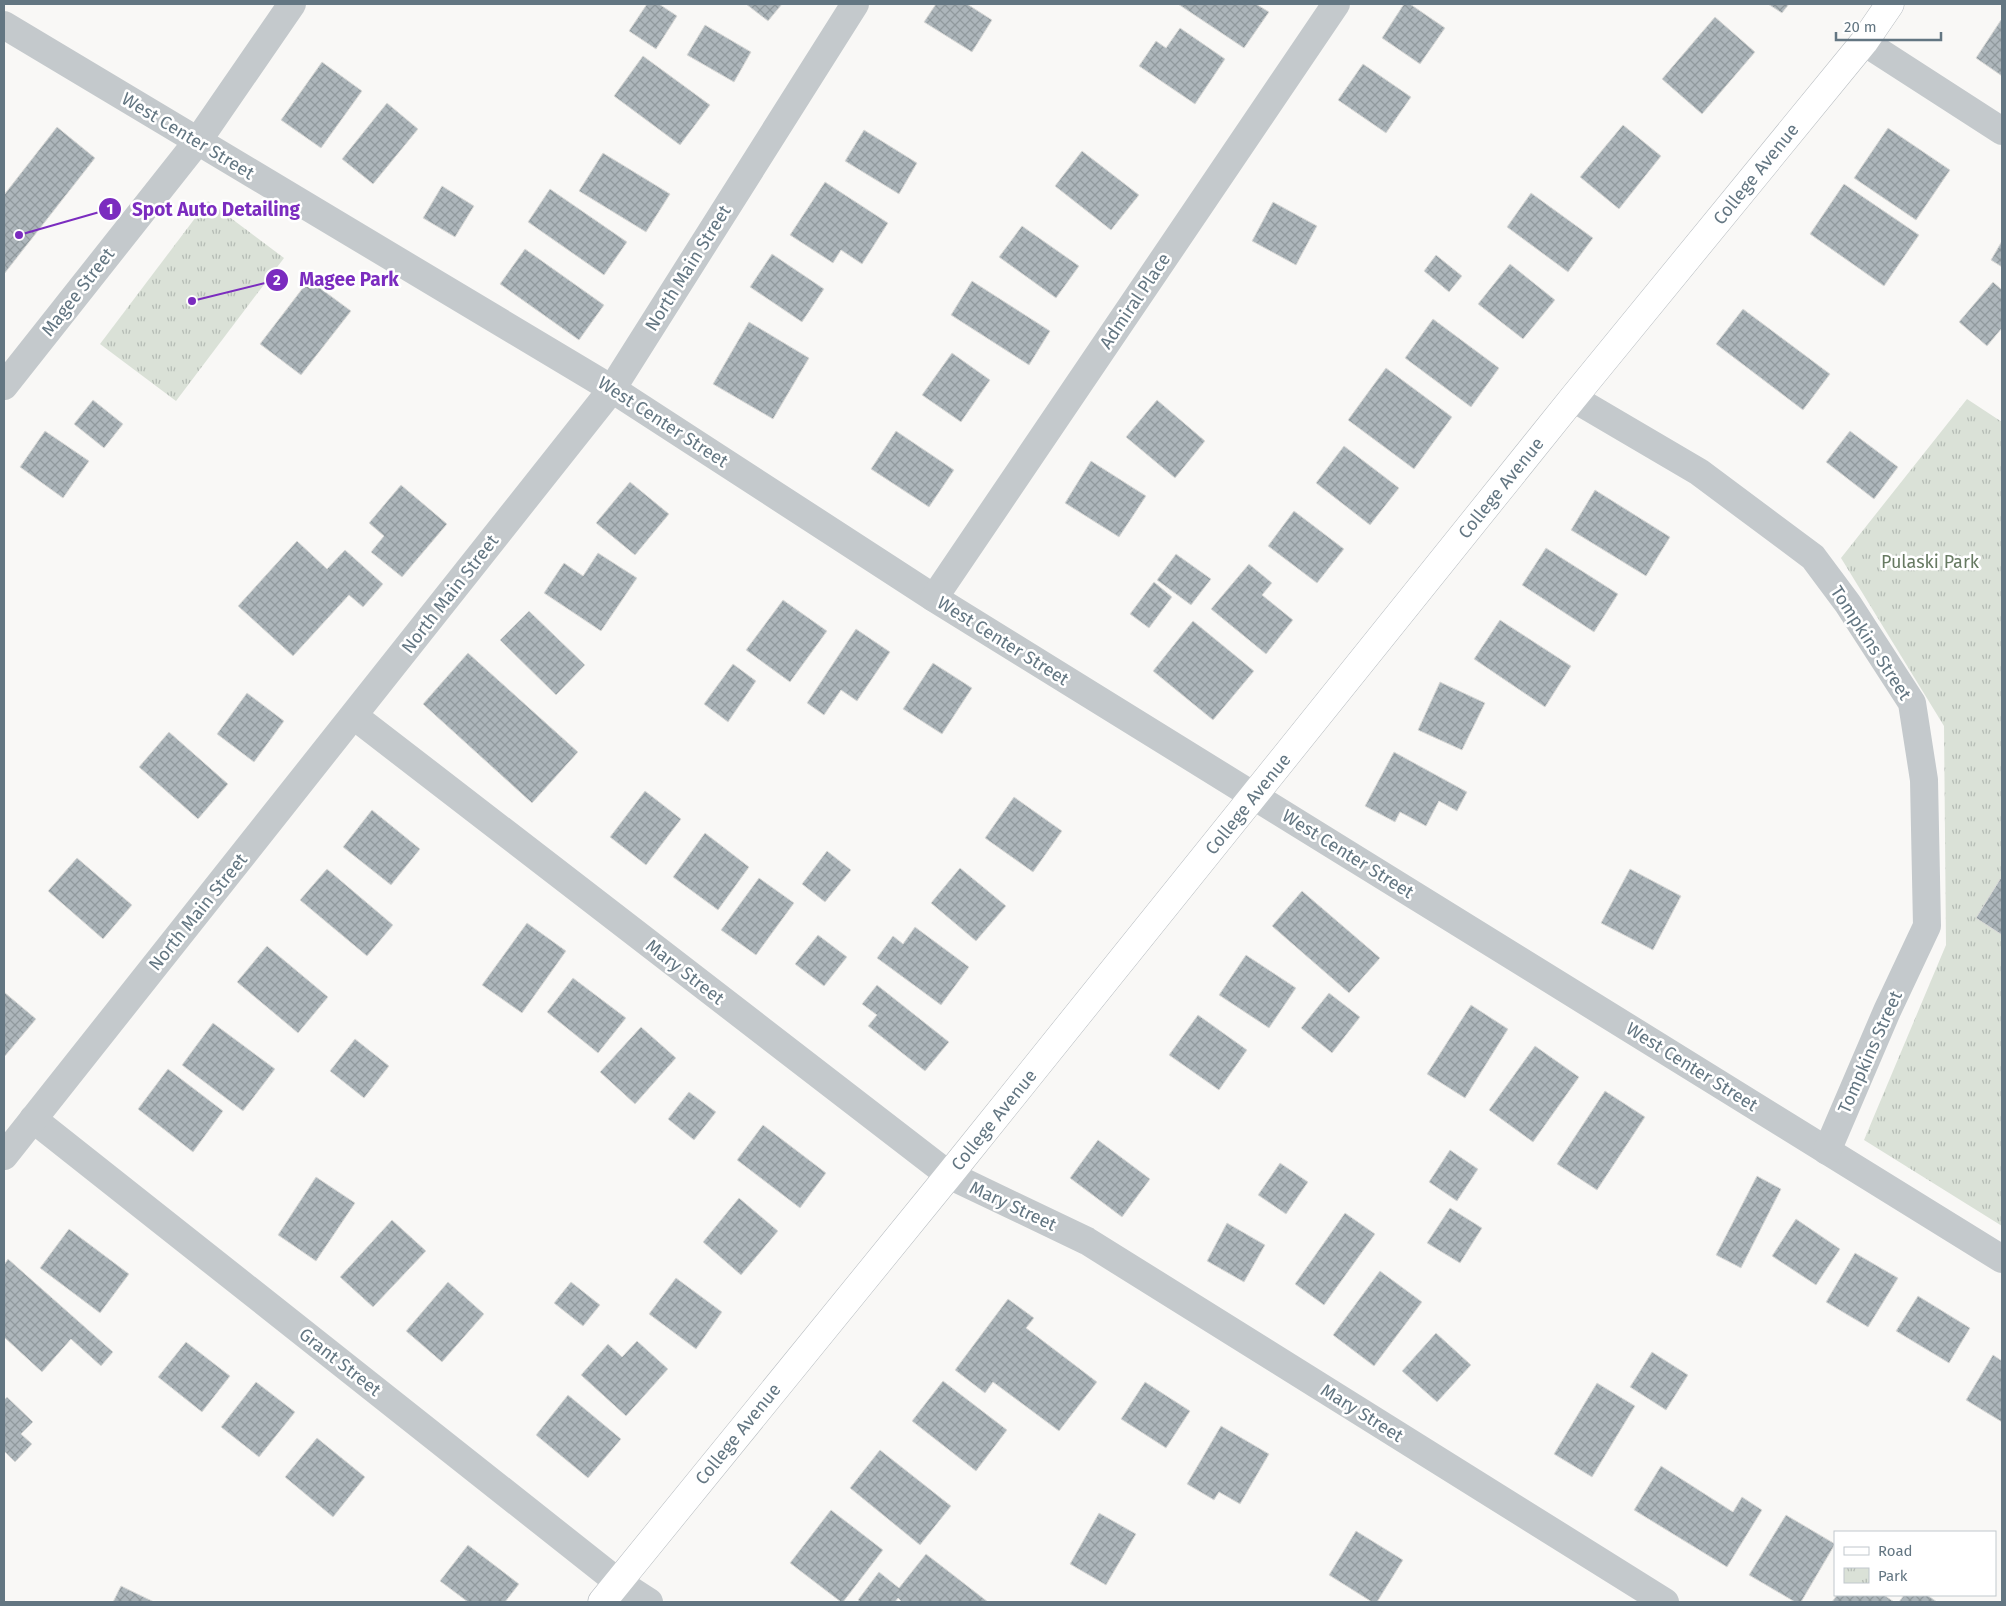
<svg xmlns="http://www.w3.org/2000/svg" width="2006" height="1606" viewBox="0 0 2006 1606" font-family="'Fira Sans',sans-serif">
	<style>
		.park { fill: url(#park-tufts) }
		.building { fill: url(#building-cross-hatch); stroke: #dadad8 }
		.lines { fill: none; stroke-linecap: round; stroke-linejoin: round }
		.primary-casing { stroke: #b7bcc0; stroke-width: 29 }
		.minor { stroke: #c4c9cc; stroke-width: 28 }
		.primary { stroke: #fff; stroke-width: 28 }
		.labels { text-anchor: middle; stroke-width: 5; stroke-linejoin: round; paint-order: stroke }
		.street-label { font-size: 18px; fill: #637682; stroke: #fff }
		.park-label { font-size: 18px; fill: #677a62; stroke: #fff }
		.leader { fill: none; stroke: #7b2cbf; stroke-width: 2 }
		.callout-dot { fill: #7b2cbf; stroke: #fff; stroke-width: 2 }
		.mark-label { font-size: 15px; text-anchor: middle; font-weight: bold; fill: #fff }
		.callout-label { font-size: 19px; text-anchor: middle; font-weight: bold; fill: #7b2cbf; stroke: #fff; stroke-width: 5; stroke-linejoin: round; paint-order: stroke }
	</style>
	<defs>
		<pattern id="park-tufts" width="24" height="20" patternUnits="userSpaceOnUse" patternTransform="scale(1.25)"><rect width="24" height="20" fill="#dae1d7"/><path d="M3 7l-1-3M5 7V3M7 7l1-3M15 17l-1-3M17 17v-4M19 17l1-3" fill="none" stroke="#b4bbb4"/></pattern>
		<pattern id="building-cross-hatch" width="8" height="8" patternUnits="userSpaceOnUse" patternTransform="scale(1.25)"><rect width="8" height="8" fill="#adb6bb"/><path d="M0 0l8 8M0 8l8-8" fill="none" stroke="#90999d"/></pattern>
	</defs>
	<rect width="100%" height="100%" fill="#f9f8f6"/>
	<g class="park">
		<polygon points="208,201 284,258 176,401 100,344"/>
		<polygon points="1967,399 2002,422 2002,1226 1864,1140 1946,945 1944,726 1841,558"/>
	</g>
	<g class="building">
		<polygon points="647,4 659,4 677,16 656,49 629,31"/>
		<polygon points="746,4 782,4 768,21"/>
		<polygon points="936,4 967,4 992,20 972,52 924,22"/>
		<polygon points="1178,4 1256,4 1269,12 1244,48"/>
		<polygon points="1404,4 1410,4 1445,28 1420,64 1382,38"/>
		<polygon points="1768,4 1789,4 1782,13"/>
		<polygon points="1715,17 1755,52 1702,114 1662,79"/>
		<polygon points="2001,20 2002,21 2002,76 1976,58"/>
		<polygon points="705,25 751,52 734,82 687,55"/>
		<polygon points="1180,28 1225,59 1195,104 1139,66 1156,41 1166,48"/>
		<polygon points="643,56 710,105 680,145 614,96"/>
		<polygon points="322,62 362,91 321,148 281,120"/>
		<polygon points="1363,64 1411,97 1386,133 1338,100"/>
		<polygon points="387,103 418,129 373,184 342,159"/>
		<polygon points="1623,125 1661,156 1619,209 1580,177"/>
		<polygon points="57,127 95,158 4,274 4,195"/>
		<polygon points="1888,128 1950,170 1916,220 1854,178"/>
		<polygon points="864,130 917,163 899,194 845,161"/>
		<polygon points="1082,151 1139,195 1111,230 1055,186"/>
		<polygon points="603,153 670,194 646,232 579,191"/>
		<polygon points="825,182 888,223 862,264 841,250 833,263 790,235"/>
		<polygon points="1844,184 1919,235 1884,286 1810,234"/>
		<polygon points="442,186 474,206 455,237 423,218"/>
		<polygon points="550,189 627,242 604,275 528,222"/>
		<polygon points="1531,193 1593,238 1568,272 1507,227"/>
		<polygon points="1273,202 1317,226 1296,265 1252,241"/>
		<polygon points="1022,226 1079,266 1056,298 999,257"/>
		<polygon points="2002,241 2002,267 1991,260"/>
		<polygon points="525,249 604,305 579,340 500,284"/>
		<polygon points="772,254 824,289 802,322 750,287"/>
		<polygon points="1436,255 1462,276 1449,292 1424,271"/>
		<polygon points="1510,264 1555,300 1523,339 1478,304"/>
		<polygon points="309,280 351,311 301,375 260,344"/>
		<polygon points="972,281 1050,331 1029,365 951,315"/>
		<polygon points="1993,282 2002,290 2002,328 1987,346 1959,322"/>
		<polygon points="1743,309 1830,374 1803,410 1716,344"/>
		<polygon points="1433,319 1499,368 1471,407 1405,358"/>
		<polygon points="749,322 809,358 773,419 713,384"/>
		<polygon points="952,353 990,380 961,422 922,395"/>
		<polygon points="1386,368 1452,417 1414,469 1348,420"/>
		<polygon points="93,400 123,424 104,448 74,424"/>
		<polygon points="1157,400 1205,441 1175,478 1126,437"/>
		<polygon points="45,431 89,461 63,498 20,467"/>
		<polygon points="896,431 954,470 929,507 871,469"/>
		<polygon points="1850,431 1898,467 1874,499 1826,462"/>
		<polygon points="1344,446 1399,488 1370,525 1316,483"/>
		<polygon points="1091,461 1146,496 1119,537 1065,503"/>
		<polygon points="630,482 669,514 635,555 596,523"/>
		<polygon points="401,485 447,524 402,577 371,552 384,536 369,523"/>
		<polygon points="1595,490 1670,537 1646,576 1571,530"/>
		<polygon points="1294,511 1344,549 1317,583 1268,546"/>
		<polygon points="297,541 327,569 345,550 383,584 363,607 349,595 293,656 238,606"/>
		<polygon points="1546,548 1618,594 1594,632 1522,585"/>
		<polygon points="598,553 637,578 601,631 544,593 564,563 583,576"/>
		<polygon points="1176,554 1211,579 1191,605 1157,580"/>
		<polygon points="1249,564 1272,583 1262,595 1293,620 1266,654 1211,609"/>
		<polygon points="1154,582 1172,597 1149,628 1130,614"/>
		<polygon points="783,600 827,631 790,682 746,650"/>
		<polygon points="529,611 585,665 556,695 500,640"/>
		<polygon points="1500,620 1571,666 1545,707 1474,659"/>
		<polygon points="1193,621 1254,671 1213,720 1153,671"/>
		<polygon points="856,629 890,652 857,701 841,690 824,715 807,703"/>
		<polygon points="468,653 578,752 532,803 423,704"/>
		<polygon points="933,663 972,688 942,734 903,709"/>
		<polygon points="733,664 756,681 728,722 704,704"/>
		<polygon points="1440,682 1485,703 1462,750 1418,730"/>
		<polygon points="247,693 284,721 254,762 217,734"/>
		<polygon points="169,732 228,784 198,819 139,767"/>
		<polygon points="1394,752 1467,792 1457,811 1439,801 1426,826 1400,812 1395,822 1365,806"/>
		<polygon points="645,791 681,819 646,865 610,837"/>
		<polygon points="1014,797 1062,831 1033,872 985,838"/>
		<polygon points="372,810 420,849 391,885 343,847"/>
		<polygon points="705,833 749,867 718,910 673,877"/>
		<polygon points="827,851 851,870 825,902 802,884"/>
		<polygon points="77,858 132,905 103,939 48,891"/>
		<polygon points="960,868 1006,906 976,941 931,903"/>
		<polygon points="327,869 393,925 367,956 300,900"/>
		<polygon points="1630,869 1681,896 1653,950 1601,923"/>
		<polygon points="2002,876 2002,935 1976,918"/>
		<polygon points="759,878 794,903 756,955 721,930"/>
		<polygon points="1302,891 1380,958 1349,993 1272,926"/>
		<polygon points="527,923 566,951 522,1013 482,985"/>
		<polygon points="915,927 969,967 941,1005 877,958 893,936 903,944"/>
		<polygon points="818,935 847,957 824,986 795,964"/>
		<polygon points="267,946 328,997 298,1033 237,982"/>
		<polygon points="1246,955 1296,988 1269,1028 1219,995"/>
		<polygon points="573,978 626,1018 598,1053 547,1012"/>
		<polygon points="877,985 949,1042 925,1071 868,1026 877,1015 862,1004"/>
		<polygon points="4,992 36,1019 4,1057"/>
		<polygon points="1329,993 1360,1017 1332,1053 1301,1028"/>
		<polygon points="1471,1005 1508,1029 1465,1098 1427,1074"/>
		<polygon points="1198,1015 1247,1050 1219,1090 1169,1055"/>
		<polygon points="213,1023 275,1069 243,1111 182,1065"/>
		<polygon points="641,1027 676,1058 635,1104 600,1072"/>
		<polygon points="355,1039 389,1066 364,1098 330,1071"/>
		<polygon points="1535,1046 1579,1077 1533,1142 1489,1110"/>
		<polygon points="168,1069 223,1111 193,1152 138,1109"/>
		<polygon points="1605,1091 1645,1117 1597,1190 1557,1164"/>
		<polygon points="689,1092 716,1112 694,1140 668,1119"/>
		<polygon points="763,1125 826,1173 800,1208 737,1160"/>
		<polygon points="1098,1140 1150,1179 1122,1217 1070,1178"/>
		<polygon points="1450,1150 1478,1169 1457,1201 1429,1182"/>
		<polygon points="1280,1163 1308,1182 1286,1214 1258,1195"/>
		<polygon points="1757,1176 1781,1189 1741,1268 1716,1255"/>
		<polygon points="316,1177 355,1203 316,1261 278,1235"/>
		<polygon points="739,1198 778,1231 741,1275 703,1242"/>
		<polygon points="1450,1208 1482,1228 1460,1263 1427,1243"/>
		<polygon points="1345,1213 1375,1234 1324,1305 1295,1284"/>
		<polygon points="1796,1219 1840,1249 1816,1285 1772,1256"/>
		<polygon points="392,1220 426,1251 373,1307 340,1277"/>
		<polygon points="1227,1223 1265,1245 1244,1282 1207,1261"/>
		<polygon points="69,1229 129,1274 100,1313 40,1268"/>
		<polygon points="1855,1253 1898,1278 1868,1327 1826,1302"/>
		<polygon points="8,1259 113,1352 101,1366 71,1339 42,1372 4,1337 4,1265"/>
		<polygon points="1380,1271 1422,1302 1374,1366 1333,1335"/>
		<polygon points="676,1278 722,1312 696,1349 649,1314"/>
		<polygon points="448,1282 484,1314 442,1362 406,1331"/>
		<polygon points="571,1282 600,1305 583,1326 554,1303"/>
		<polygon points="1918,1296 1970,1328 1949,1363 1896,1331"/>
		<polygon points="1008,1299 1034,1318 1026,1328 1097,1382 1059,1431 993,1382 985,1393 955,1370"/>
		<polygon points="1436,1333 1471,1365 1437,1402 1402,1371"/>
		<polygon points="637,1341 668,1369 626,1416 581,1375 608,1344 622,1357"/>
		<polygon points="186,1342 230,1376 202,1412 158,1377"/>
		<polygon points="1652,1352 1688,1375 1666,1410 1630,1387"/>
		<polygon points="1993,1355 2002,1361 2002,1422 1966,1400"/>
		<polygon points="943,1381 1007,1430 976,1471 912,1421"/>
		<polygon points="256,1382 295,1412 259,1457 221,1427"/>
		<polygon points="1145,1382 1190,1411 1166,1448 1121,1419"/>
		<polygon points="1597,1383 1635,1406 1592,1477 1554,1454"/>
		<polygon points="568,1395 621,1439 588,1478 536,1435"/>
		<polygon points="7,1397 33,1422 21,1434 32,1444 15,1462 4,1451 4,1400"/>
		<polygon points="1221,1426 1269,1454 1240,1504 1219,1492 1214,1500 1187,1484"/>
		<polygon points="317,1438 365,1477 333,1517 285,1477"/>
		<polygon points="880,1450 951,1506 920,1545 850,1488"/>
		<polygon points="1661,1466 1733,1512 1742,1497 1762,1510 1727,1567 1634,1510"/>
		<polygon points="831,1510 883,1550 843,1602 841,1602 790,1563"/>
		<polygon points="1099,1513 1136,1534 1106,1585 1070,1564"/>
		<polygon points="1786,1515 1835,1544 1801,1602 1795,1602 1749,1575"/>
		<polygon points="1356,1531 1403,1560 1377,1602 1372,1602 1329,1575"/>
		<polygon points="468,1545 519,1584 505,1602 468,1602 440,1581"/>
		<polygon points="926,1554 988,1602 902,1602 898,1598 895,1602 861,1602 858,1600 879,1572 899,1588"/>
		<polygon points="121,1586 154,1602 113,1602"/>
		<polygon points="1837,1595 1884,1595 1894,1602 1832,1602"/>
		<polygon points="1904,1595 1927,1595 1937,1602 1899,1602"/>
	</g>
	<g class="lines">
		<g class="primary-casing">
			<polyline id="primary" points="602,1602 949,1175 1573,398 1864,42 1890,4"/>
		</g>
		<g class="minor">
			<polyline points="4,25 612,389 934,598 2002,1259"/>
			<polyline points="1864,42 2002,131"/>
			<polyline points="4,386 197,142 292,4"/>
			<polyline points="1573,398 1699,472 1813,557 1848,604 1912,703 1924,780 1927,926 1887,1011 1827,1151"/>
			<polyline points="934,598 1336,4"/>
			<polyline points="354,716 949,1175 1087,1241 1665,1602"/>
			<polyline points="33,1119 618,1582 649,1602"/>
			<polyline points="4,1156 612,389 855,4"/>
		</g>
		<use href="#primary" class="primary"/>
	</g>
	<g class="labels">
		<g class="street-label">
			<text transform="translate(188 136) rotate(31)" y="6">West Center Street</text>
			<text transform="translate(1756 174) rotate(-51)" y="6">College Avenue</text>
			<text transform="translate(688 268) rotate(-58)" y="6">North Main Street</text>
			<text transform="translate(78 292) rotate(-52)" y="6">Magee Street</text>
			<text transform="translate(1135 301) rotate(-56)" y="6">Admiral Place</text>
			<text transform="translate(663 422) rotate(33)" y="6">West Center Street</text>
			<text transform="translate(1501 488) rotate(-51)" y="6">College Avenue</text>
			<text transform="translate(450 594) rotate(-52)" y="6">North Main Street</text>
			<text transform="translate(1003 641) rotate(32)" y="6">West Center Street</text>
			<text transform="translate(1871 643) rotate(57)" y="6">Tompkins Street</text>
			<text transform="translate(1248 804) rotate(-51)" y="6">College Avenue</text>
			<text transform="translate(1348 854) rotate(32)" y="6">West Center Street</text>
			<text transform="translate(198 912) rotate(-51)" y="6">North Main Street</text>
			<text transform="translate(685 972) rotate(38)" y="6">Mary Street</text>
			<text transform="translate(1870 1052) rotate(-66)" y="6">Tompkins Street</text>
			<text transform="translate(1692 1067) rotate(32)" y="6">West Center Street</text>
			<text transform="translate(994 1120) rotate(-51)" y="6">College Avenue</text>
			<text transform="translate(1013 1206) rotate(25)" y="6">Mary Street</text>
			<text transform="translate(340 1362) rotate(38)" y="6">Grant Street</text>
			<text transform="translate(1362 1413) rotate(32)" y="6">Mary Street</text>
			<text transform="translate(738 1434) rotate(-51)" y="6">College Avenue</text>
		</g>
		<g class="park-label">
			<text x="1930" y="568">Pulaski Park</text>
		</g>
	</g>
	<path class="leader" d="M19 235L110 209M192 301L277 280"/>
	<g class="callout-dot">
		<circle cx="19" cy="235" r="5"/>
		<circle cx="192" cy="301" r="5"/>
		<circle cx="110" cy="209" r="12"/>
		<circle cx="277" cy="280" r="12"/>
	</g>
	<g class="mark-label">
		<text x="110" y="214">1</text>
		<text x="277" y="285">2</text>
	</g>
	<g class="callout-label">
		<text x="216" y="216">Spot Auto Detailing</text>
		<text x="349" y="286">Magee Park</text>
	</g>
	<rect width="2006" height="1606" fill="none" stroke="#637682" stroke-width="10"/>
	<rect x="1834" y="1531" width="162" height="65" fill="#ffffff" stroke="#c1c8cd"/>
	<rect x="1844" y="1547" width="25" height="8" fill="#ffffff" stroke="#c1c8cd"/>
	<text x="1878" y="1556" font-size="15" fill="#637682">Road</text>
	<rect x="1844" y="1568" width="25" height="15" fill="url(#park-tufts)" stroke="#c1c8cd"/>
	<text x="1878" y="1581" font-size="15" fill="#637682">Park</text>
	<path d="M1836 32v8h105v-8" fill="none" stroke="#637682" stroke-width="2.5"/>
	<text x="1844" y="32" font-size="15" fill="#637682" stroke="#ffffff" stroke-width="4" paint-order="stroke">20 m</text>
</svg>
